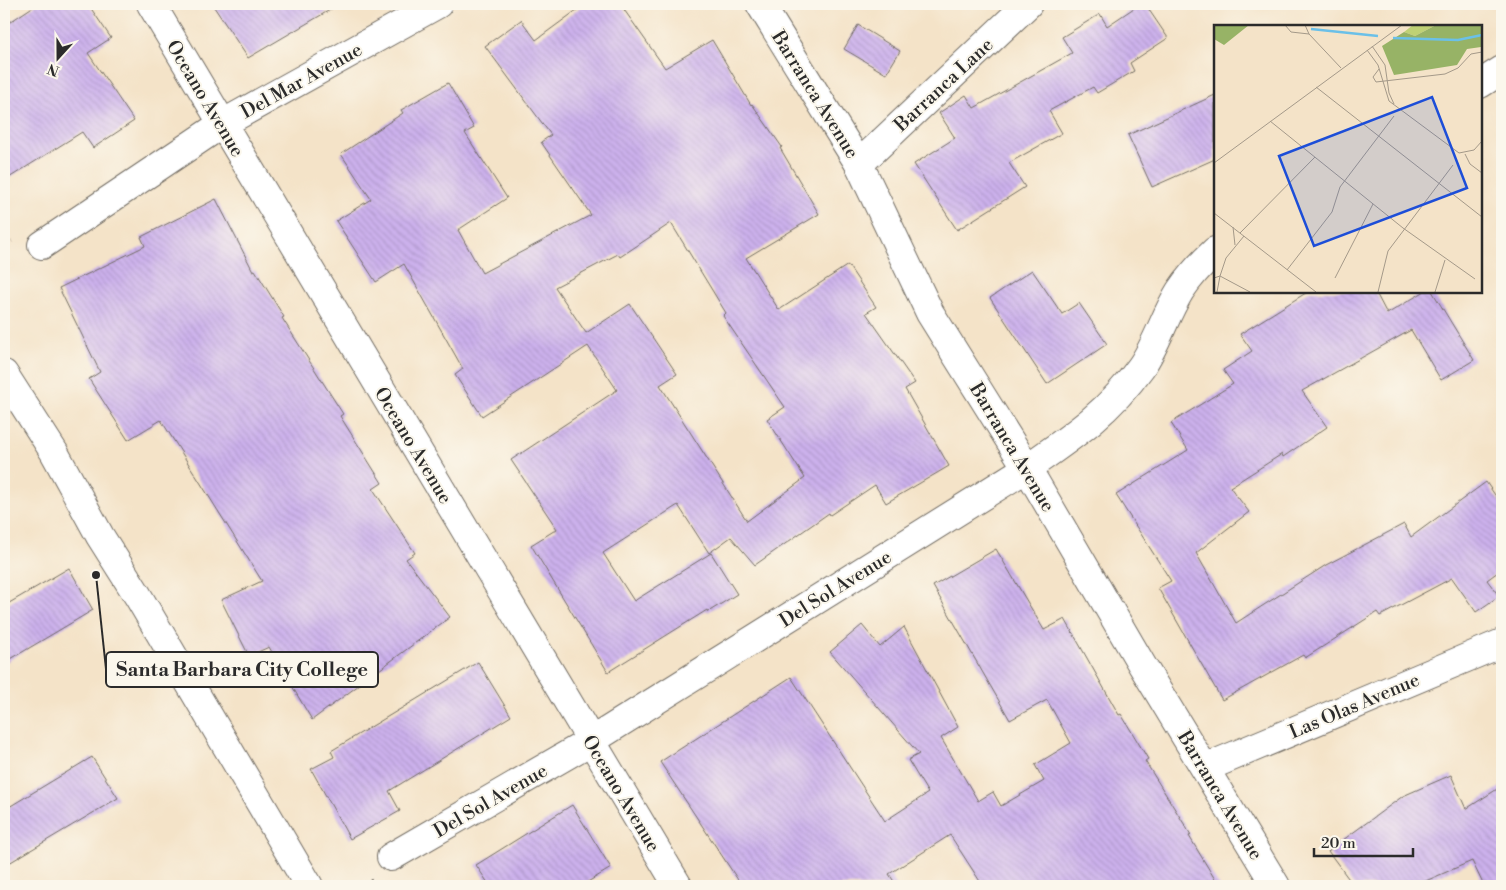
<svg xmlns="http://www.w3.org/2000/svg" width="1506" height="890" viewBox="0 0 1506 890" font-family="'Libre Bodoni',serif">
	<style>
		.building { fill: url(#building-back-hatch); fill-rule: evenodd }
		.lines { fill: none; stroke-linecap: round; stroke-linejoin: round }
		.minor-casing { stroke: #716b62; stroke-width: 30 }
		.path { stroke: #716b62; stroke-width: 3; stroke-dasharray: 4 4; stroke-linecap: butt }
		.minor { stroke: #fff; stroke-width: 28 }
		.labels { text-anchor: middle; stroke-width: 4; stroke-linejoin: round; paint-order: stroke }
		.street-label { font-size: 19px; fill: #2b2b2b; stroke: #fbf7ec }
		.inset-river { fill: none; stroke: #6bc0e8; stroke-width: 2.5 }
		.inset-road { fill: none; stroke: #a49989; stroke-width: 1 }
		.view { fill: #1d4ed8; fill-opacity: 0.15; stroke: #1d4ed8; stroke-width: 2.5 }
		.inset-edge { fill: none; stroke: #2b2b2b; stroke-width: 2.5 }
		.leader { fill: none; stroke: #2b2b2b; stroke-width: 2 }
		.callout-dot { fill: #2b2b2b; stroke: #fbf7ec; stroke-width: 2 }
		.callout { fill: #fbf7ec; stroke: #2b2b2b; stroke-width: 2 }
		.callout-label { font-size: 20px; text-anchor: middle; font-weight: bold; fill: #2b2b2b }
	</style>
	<defs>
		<pattern id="building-back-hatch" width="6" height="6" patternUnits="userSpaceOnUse" patternTransform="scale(1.25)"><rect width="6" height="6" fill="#ccb1ec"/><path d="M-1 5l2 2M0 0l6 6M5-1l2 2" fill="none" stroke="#af98cb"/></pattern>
	</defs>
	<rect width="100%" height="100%" fill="#fbf7ec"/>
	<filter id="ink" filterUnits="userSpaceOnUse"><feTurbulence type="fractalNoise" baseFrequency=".02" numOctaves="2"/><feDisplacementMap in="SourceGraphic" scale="10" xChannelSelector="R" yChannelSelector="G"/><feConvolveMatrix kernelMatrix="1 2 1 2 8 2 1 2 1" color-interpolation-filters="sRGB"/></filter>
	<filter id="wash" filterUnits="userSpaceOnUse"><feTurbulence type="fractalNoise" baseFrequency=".0096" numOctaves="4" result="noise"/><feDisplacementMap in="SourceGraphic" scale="20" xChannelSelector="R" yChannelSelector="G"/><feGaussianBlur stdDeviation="1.12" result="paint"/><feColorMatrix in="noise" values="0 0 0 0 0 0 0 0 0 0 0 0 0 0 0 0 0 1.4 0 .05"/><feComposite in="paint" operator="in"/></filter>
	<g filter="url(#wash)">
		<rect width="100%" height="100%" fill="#f4e3c8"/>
		<g id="blocks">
			<g class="building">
				<polygon points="37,4 88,4 111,38 88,53 134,121 93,148 82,132 4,181 4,26"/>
				<polygon points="212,4 340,4 248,58"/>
				<path d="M585 4H620L665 68 712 40 751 105 752 104 782 147 780 148 819 214 746 258 779 310 848 265 876 307 866 313 915 383 905 389 949 466 886 503 875 485 830 515 829 513 755 565 731 537 709 553 678 505 603 553 634 601 711 553 737 594 708 612 707 610 608 672 531 545 557 529 511 460 617 390 588 346 482 416 455 375 463 369 404 264 376 282 336 221 371 199 341 154 403 113 401 110 448 83 474 128 465 133 507 198 458 230 482 273 591 215 541 142 551 135 485 46 521 20 536 40ZM671 223 726 313 723 316 785 407 767 419 805 478 747 521 660 385 677 374 630 304 586 333 555 287 618 254 620 257Z"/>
				<polygon points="1140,4 1145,4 1168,38 1130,63 1134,71 1097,93 1093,87 1049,111 1062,133 1009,163 1025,187 957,230 914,164 955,138 939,113 966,95 974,108 1072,53 1062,37 1100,14 1107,26"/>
				<polygon points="858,25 900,51 886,74 844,49"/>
				<polygon points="1215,95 1215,159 1152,187 1128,135"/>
				<polygon points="216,199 253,271 255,270 284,317 282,318 343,414 340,416 382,483 373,489 415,553 406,559 450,617 312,720 269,647 249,656 221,600 262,581 161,420 128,440 89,379 100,372 59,288 145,246 141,237"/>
				<polygon points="1032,270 1062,314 1079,303 1107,344 1047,384 990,298"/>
				<polygon points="1309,291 1375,291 1387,314 1425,291 1432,291 1474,360 1441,380 1411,330 1302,391 1327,427 1283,457 1282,454 1230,487 1249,512 1196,553 1236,623 1326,565 1404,524 1411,537 1486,482 1502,505 1502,569 1487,580 1499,596 1476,612 1452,578 1380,616 1377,612 1305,658 1303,655 1222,700 1158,588 1171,581 1116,495 1188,450 1171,423 1233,384 1223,370 1252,351 1240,334"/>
				<polygon points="996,549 1044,630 1065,619 1119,715 1121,714 1148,759 1145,761 1191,835 1189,836 1219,886 983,886 950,835 889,874 897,886 742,886 660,762 791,677 885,821 928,793 908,760 919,754 830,652 862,625 880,647 904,627 958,727 941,738 978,801 993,792 1001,806 1044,781 1035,765 1071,743 1047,700 1010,720 933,586"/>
				<polygon points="69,568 93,610 4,663 4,606"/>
				<polygon points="478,662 511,716 389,791 400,811 350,839 311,769 334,757 331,751"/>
				<polygon points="92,757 118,798 4,866 4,810"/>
				<polygon points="1451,775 1466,809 1502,786 1502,886 1484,886 1472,861 1414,886 1354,886 1328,851 1403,796"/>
				<polygon points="572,805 611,868 581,886 490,886 476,865"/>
			</g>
		</g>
	</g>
	<g filter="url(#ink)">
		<use href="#blocks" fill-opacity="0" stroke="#716b62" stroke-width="1"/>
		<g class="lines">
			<g class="minor-casing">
				<g id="minor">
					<polyline points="151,4 678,886"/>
					<polyline points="760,4 859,164 930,313 1027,468 1142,665 1276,886"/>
					<polyline points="1480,84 1502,70"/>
					<polyline points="859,164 1028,4"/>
					<polyline points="42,245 222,124 438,4"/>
					<polyline points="4,374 54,452 100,536 138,596 309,886"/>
					<polyline points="1205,768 1502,643"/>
					<path d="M391 857 591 741 1027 468C1073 436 1108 413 1141 367 1157 344 1165 315 1180 291 1190 276 1202 263 1215 251"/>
				</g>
			</g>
			<g class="path">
				<polyline points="4,243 12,241"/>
				<polyline points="363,886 372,880"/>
			</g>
			<use href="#minor" class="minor"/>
		</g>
	</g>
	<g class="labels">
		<g class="street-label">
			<text transform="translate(301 80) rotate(-29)" y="7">Del Mar Avenue</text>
			<text transform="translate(943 84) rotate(-43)" y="7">Barranca Lane</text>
			<text transform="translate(816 94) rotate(58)" y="7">Barranca Avenue</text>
			<text transform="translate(206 98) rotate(59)" y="7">Oceano Avenue</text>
			<text transform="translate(414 445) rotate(59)" y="7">Oceano Avenue</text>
			<text transform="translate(1013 447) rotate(59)" y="7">Barranca Avenue</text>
			<text transform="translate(835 588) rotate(-32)" y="7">Del Sol Avenue</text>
			<text transform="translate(1354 705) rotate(-23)" y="7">Las Olas Avenue</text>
			<text transform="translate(622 793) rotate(59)" y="7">Oceano Avenue</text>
			<text transform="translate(1221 795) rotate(59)" y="7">Barranca Avenue</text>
			<text transform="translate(490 800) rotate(-30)" y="7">Del Sol Avenue</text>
		</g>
	</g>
	<g transform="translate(1214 25)">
		<rect width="268" height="268" fill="#f4e3c8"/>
		<path d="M199 0H222L201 11 190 7Z" fill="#bfd175"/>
		<path d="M0 0H35L10 20 0 14ZM222 0H267V22L253 24 243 40 180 50 168 21 190 7 201 11Z" fill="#97b366"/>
		<path class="inset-river" d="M97 4 164 11M179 13 244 15 268 10"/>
		<path class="inset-road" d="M71 0 77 7 95 9M91 0 95 9 127 43M158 21 171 40 175 68 180 79M153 25 164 40 175 76 245 128 260 125 268 116M165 44 159 52 162 57 231 49 244 43 257 29 268 27M102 62 268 192M56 96 189 203 261 254M251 129 256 139 268 148M0 138 188 0M0 188 102 267M19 202 21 220M26 208 101 132M73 245 118 187 126 162 180 91M0 253 6 251 12 233 30 211M121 253 159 179M3 267 6 251 36 267M164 267 174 226 239 140M221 267 231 235"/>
		<path class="view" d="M218 72 253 163 100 221 65 131Z"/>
		<rect width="268" height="268" class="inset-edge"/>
	</g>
	<path class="leader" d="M96 575L106 669"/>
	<circle class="callout-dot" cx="96" cy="575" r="5"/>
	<rect class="callout" x="106" y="652" width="272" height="35" rx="5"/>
	<g class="callout-label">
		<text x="242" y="676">Santa Barbara City College</text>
	</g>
	<rect width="1506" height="890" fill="none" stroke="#fbf7ec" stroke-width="20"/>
	<g transform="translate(58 58) rotate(201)" stroke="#fbf7ec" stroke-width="4" paint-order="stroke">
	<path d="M0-4L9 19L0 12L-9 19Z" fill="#2b2b2b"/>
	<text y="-8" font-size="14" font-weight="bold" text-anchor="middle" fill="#2b2b2b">N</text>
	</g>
	<path d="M1314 848v8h99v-8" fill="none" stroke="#2b2b2b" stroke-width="2.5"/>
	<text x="1321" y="848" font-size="15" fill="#2b2b2b" stroke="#fbf7ec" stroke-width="4" paint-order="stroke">20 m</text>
</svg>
